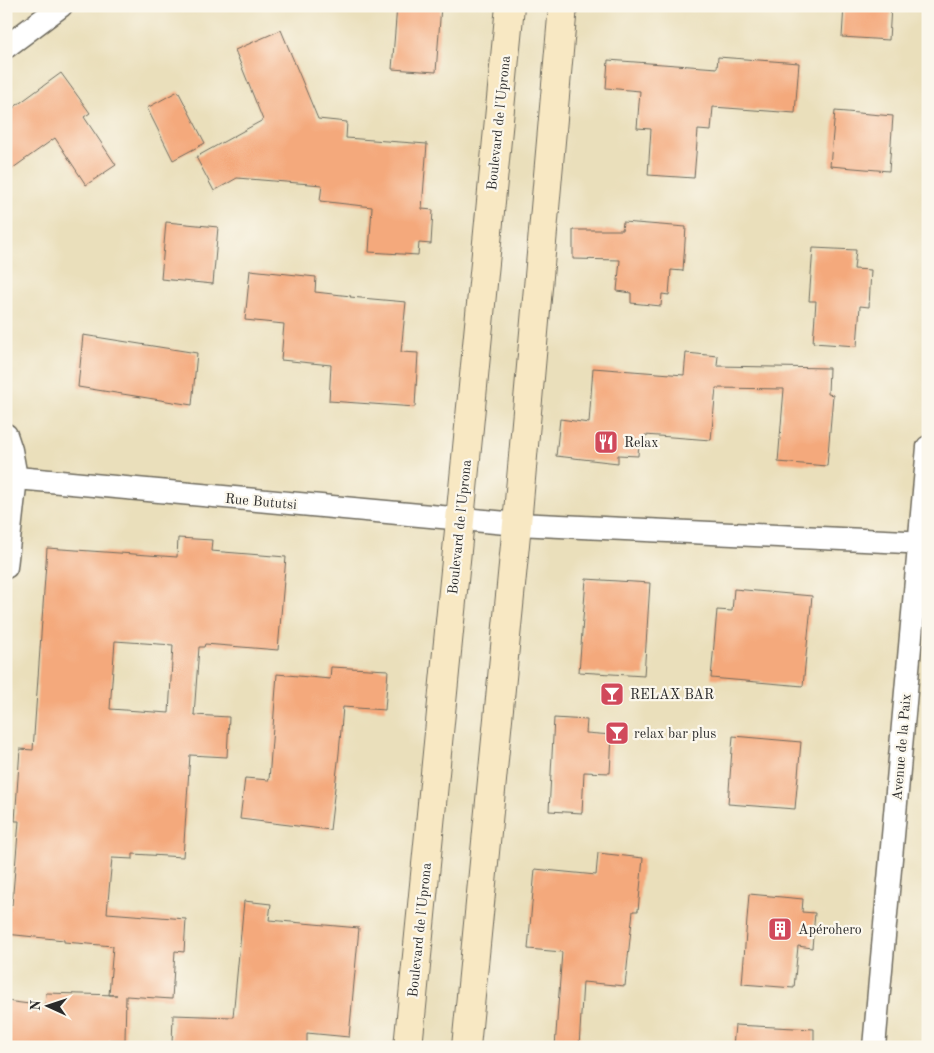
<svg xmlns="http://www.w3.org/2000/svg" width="934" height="1053" viewBox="0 0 934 1053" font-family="'Old Standard TT',serif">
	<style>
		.building { fill: #f4a97b; fill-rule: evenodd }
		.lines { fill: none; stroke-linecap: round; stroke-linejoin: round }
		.street-casing { stroke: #6e6a5d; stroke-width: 25 }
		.secondary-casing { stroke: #6e6a5d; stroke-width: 30 }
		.street { stroke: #fff; stroke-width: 22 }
		.secondary { stroke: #f8e8c3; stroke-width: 28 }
		.labels { text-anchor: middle; stroke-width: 4.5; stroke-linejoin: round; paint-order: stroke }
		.street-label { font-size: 14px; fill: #2b2b2b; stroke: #fbf7ec }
		.poi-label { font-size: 14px; fill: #2b2b2b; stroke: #fbf7ec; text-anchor: start }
	</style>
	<rect width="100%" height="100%" fill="#fbf7ec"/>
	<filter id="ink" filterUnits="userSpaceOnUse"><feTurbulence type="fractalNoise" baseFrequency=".02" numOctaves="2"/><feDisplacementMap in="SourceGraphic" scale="10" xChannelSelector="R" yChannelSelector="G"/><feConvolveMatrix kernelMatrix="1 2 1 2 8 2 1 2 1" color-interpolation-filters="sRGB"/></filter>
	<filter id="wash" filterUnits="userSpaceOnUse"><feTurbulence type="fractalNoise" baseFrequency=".0096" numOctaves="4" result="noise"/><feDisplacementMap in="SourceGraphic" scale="20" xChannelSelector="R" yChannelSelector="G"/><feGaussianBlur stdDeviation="1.12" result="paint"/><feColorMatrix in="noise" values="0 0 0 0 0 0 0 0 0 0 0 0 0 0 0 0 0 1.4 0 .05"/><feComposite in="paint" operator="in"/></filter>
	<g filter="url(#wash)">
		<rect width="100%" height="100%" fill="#eadfbb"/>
		<g id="blocks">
			<g class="building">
				<polygon points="397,6 441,6 436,72 392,69"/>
				<polygon points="844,6 891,6 889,40 842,37"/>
				<polygon points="281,30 318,119 347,122 346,138 427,144 422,209 433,210 431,244 419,243 418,255 369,252 372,207 320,201 322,185 237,178 214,191 196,157 263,120 235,50"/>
				<polygon points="718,57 799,63 795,113 713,107 711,131 698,130 694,178 648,175 651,129 637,128 640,91 606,88 608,60 717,68"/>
				<polygon points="61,73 90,113 84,117 116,165 86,185 55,138 6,173 6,113"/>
				<polygon points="178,91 205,143 173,160 147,108"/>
				<polygon points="835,111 893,116 889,171 830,166"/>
				<polygon points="166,222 218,227 213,284 161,279"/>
				<polygon points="623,222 686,227 683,271 671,270 669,295 662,294 661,306 631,303 631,293 617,291 620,260 573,259 573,230 622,230"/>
				<polygon points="813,248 856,250 854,269 871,270 869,307 860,306 857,346 813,343 816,301 809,301"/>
				<polygon points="250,270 316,277 315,292 351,296 350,297 406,302 401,352 418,353 415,407 329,401 331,365 281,360 284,324 245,320"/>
				<polygon points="83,335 197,353 192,405 78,387"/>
				<polygon points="686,353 718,356 717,366 829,368 828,394 833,395 827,466 778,462 784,389 716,388 711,440 645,435 645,442 639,441 638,456 618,455 618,463 556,456 560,419 589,423 593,368 684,375"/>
				<path d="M178 538 212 540 211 551 286 557 278 650 205 644 204 647H199L194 715 229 717 227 757 190 755 183 857 133 854V859L112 858 107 913 186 919 184 952 175 951 172 999 126 996 125 1040H109V1047H6V1001L45 1006 46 993 117 995H109L113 946 64 942V940L6 934V904L12 905 19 821H15L20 749 33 750 47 548 177 557ZM115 641 173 645 169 713 110 709Z"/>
				<polygon points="586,579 650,583 644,676 579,672"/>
				<polygon points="734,589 812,596 803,686 711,678 717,610 732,611"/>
				<polygon points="331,667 388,670 385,710 343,707 339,753 330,830 240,819 245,778 269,780 277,674 330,679"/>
				<polygon points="554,718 587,720 586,733 612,735 610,773 584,772 582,813 549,811"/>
				<polygon points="733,736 801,742 795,809 728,804"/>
				<polygon points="598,853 643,858 638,911 633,911 625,986 583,982 579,1047 555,1047 562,952 528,949 535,869 596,875"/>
				<polygon points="749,894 803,899 802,912 815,913 812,948 798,946 794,988 742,984"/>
				<polygon points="244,901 271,904 269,920 359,928 349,1037 307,1033 307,1047 209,1047 209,1046 172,1045 173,1015 233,1017"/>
				<polygon points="735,1025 814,1029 814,1047 733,1047"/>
			</g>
		</g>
	</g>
	<g filter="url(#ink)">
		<use href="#blocks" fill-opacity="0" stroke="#6e6a5d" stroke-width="1"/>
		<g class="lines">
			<g class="street-casing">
				<g id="street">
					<polyline points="6,47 61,6"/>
					<polyline points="6,435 11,450 16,477 6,567"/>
					<polyline points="6,477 517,524 928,543"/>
					<polyline points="874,1047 928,447"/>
				</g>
			</g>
			<g class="secondary-casing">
				<g id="secondary">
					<polyline points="408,1047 460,520 510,6"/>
					<polyline points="466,1047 517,524 563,6"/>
				</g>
			</g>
			<use href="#street" class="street"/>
			<use href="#secondary" class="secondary"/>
		</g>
	</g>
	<defs>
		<g id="restaurant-square" transform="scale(1.25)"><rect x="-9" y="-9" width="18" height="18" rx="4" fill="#d1495b" stroke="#fbf7ec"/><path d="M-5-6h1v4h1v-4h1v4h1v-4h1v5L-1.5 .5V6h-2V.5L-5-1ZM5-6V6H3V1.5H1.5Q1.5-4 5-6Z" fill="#fff"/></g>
		<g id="bar-square" transform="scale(1.25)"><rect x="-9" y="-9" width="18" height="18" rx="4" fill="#d1495b" stroke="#fbf7ec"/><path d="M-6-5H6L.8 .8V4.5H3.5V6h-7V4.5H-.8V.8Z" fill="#fff"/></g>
		<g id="building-square" transform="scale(1.25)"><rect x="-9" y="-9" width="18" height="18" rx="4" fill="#d1495b" stroke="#fbf7ec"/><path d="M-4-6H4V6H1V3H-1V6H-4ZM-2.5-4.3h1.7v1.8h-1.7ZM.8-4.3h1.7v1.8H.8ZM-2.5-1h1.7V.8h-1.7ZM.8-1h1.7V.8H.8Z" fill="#fff"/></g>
	</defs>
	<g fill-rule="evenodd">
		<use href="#restaurant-square" x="606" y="442"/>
		<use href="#bar-square" x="612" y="694"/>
		<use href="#bar-square" x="617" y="733"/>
		<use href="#building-square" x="780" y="929"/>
	</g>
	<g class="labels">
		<g class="street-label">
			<text transform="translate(498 123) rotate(-84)" y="5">Boulevard de l'Uprona</text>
			<text transform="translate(261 501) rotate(5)" y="5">Rue Bututsi</text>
			<text transform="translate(459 527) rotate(-84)" y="5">Boulevard de l'Uprona</text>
			<text transform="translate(901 747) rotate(-85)" y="5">Avenue de la Paix</text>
			<text transform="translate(419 930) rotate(-84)" y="5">Boulevard de l'Uprona</text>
		</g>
		<g class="poi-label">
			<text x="624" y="447">Relax</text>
			<text x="630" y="699">RELAX BAR</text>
			<text x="634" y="738">relax bar plus</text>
			<text x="798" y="934">Apérohero</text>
		</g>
	</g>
	<rect width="934" height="1053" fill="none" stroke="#fbf7ec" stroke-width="25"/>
	<g transform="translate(48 1006) rotate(273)" stroke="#fbf7ec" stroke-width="4" paint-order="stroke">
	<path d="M0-4L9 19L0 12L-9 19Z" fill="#2b2b2b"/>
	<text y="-8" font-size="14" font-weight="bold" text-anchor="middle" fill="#2b2b2b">N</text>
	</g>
</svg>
